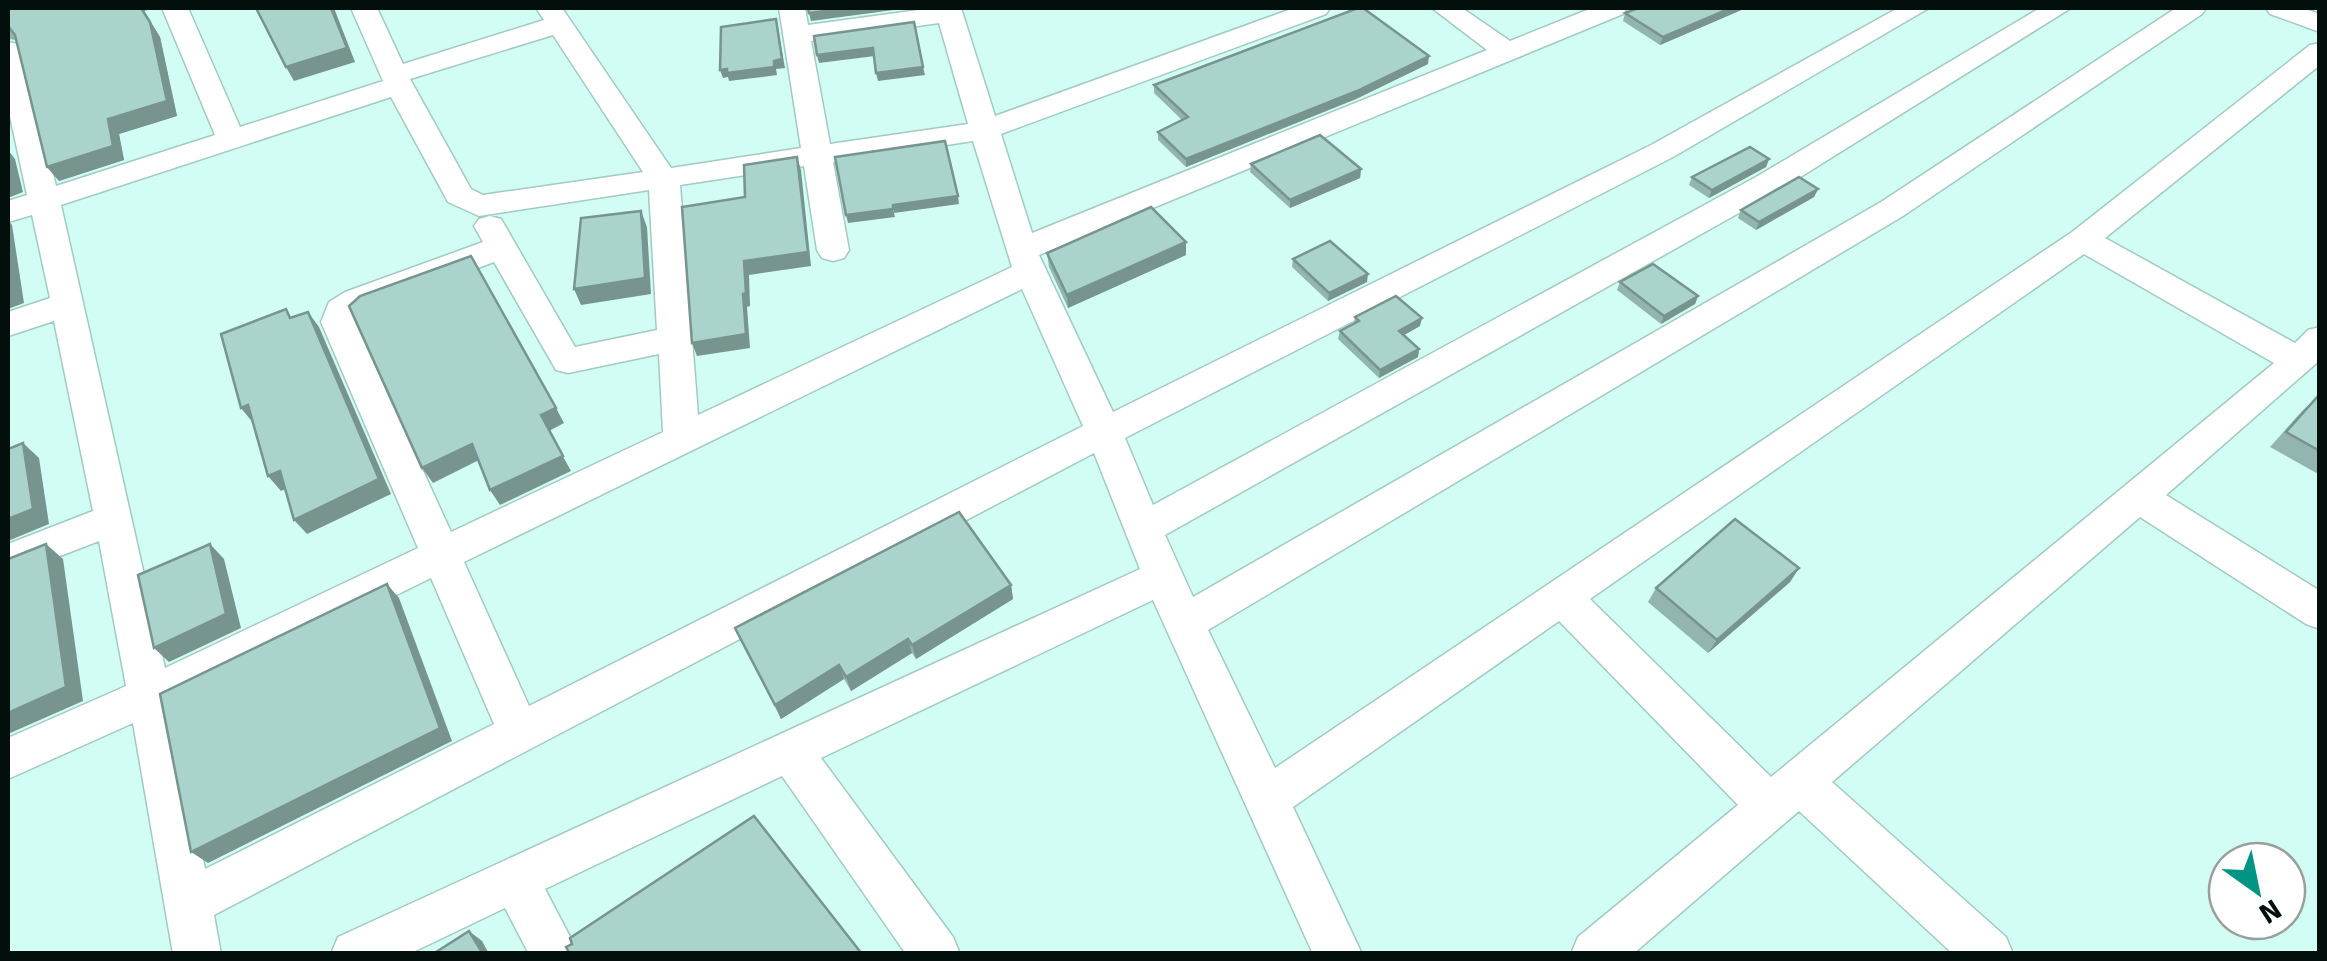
<svg xmlns="http://www.w3.org/2000/svg" width="2327" height="961" viewBox="0 0 2327 961" font-family="Signika,sans-serif">
	<style>
		.lines { fill: none; stroke-linecap: round; stroke-linejoin: round }
		.minor-casing { stroke: #a1cac1; stroke-width: 3 }
		.minor { fill: #fff; fill-rule: evenodd }
		.wall { fill: #92b5af }
		.shaded-wall { fill: #77948e }
		.building { fill: #aad3cb; stroke: #77948e; stroke-width: 2.5 }
	</style>
	<rect width="100%" height="100%" fill="#d2fdf4"/>
	<g class="lines">
		<g class="minor-casing">
			<g id="minor">
				<path d="M162 8H188L240 127 383 81 351 8H377L403 64 544 20 536 8H562L671 168 801 148 779 8H805L808 25 933 8H961L995 116 1294 8H1330L1326 14 1001 134 1032 233 1487 50 1432 8H1462L1510 41 1592 8H1627L1623 14 1039 255 1113 412 1651 145 1898 8H1929L1673 157 1125 438 1153 505 1756 177 2040 8H2071L1778 191 1165 535 1193 597 1881 202 2176 8H2206L2202 14 1903 216 1208 630 1275 768 2072 232 2310 45 2320 43V65L2105 238 2295 343 2308 330 2320 327V360L2166 495 2320 591V629L2306 624 2140 517 1832 782 2006 937 2013 954H1953L1799 811 1633 954H1571L1578 937 1738 805 1559 621 1293 807 1362 954H1313L1153 600 821 758 953 937 960 954H906L782 776 545 889 579 954H529L505 908 409 954H331L338 937 1140 569 1094 453 214 915 221 954H173L133 723 8 779V738L126 686 99 541 8 576V544L93 511 54 321 8 336V312L50 298 32 215 8 222V201L27 195 8 107V42L18 44 22 50 56 186 215 135ZM939 23 968 124 830 144 811 41ZM553 35 643 172 483 195 471 189 410 79ZM391 97 448 202 479 216 649 190 657 330 575 347 501 219 490 216 479 219 474 226 483 242 345 292 329 302 321 322 418 548 165 668 61 205ZM973 141 1012 267 698 415 680 185 804 166 817 250 822 258 833 261 844 258 849 250 833 162ZM2084 254 2274 363 1771 777 1590 599ZM494 262 556 370 568 373 659 354 663 432 451 532 355 322 356 316 369 308ZM1022 289 1083 426 529 706 464 562ZM431 578 494 724 205 869 172 705Z"/>
				<polygon points="2266,8 2302,8 2320,14 2320,32 2270,14"/>
			</g>
		</g>
		<use href="#minor" class="minor"/>
	</g>
	<g class="wall">
		<polygon points="8,8 144,11 160,37 177,116 119,134 124,160 59,181 47,167 16,40 8,39"/>
		<polygon points="1746,8 1660,45 1623,21 1625,13"/>
		<polygon points="1428,64 1356,99 1186,167 1158,140 1158,132 1182,120 1154,93 1154,85"/>
		<polygon points="1769,159 1766,167 1709,198 1689,185 1692,177"/>
		<polygon points="1251,164 1361,169 1360,178 1290,208 1250,172"/>
		<polygon points="1818,189 1814,197 1756,230 1738,218 1741,210"/>
		<polygon points="1186,242 1186,255 1068,308 1049,267 1047,253"/>
		<polygon points="1293,259 1367,282 1328,301 1292,267"/>
		<polygon points="1620,282 1698,296 1695,304 1661,324 1617,290"/>
		<polygon points="1355,317 1420,326 1404,335 1419,349 1418,357 1379,378 1338,339 1340,331 1354,324"/>
		<polygon points="2320,395 2320,475 2270,447 2303,410"/>
		<polygon points="1799,568 1790,582 1708,653 1648,602 1656,588"/>
		<polygon points="1011,585 1013,599 916,659 912,653 851,691 844,679 781,719 735,628"/>
	</g>
	<g class="shaded-wall">
		<polygon points="141,8 154,8 144,11 160,37 177,116 119,134 124,160 59,181 47,167 108,119"/>
		<polygon points="331,8 334,8 355,62 294,81 286,67"/>
		<polygon points="849,8 909,8 811,21 809,13"/>
		<polygon points="1731,8 1746,8 1660,45 1663,37"/>
		<polygon points="776,19 785,68 776,69 777,75 729,81 728,77 723,78 720,70"/>
		<polygon points="873,48 875,56 819,63 817,55"/>
		<polygon points="1429,56 1428,64 1356,99 1186,167 1186,159"/>
		<polygon points="923,67 925,75 878,81 876,73"/>
		<polygon points="8,150 15,159 23,192 8,198"/>
		<polygon points="797,157 801,170 811,266 749,275 750,306 747,307 750,348 697,356 692,343 743,294 744,261"/>
		<polygon points="1769,159 1766,167 1709,198 1712,190"/>
		<polygon points="1361,169 1360,178 1290,208 1290,200"/>
		<polygon points="1818,189 1814,197 1756,230 1759,222"/>
		<polygon points="958,196 959,204 894,213 893,205"/>
		<polygon points="893,209 895,217 848,223 846,215"/>
		<polygon points="641,211 647,227 651,294 581,305 574,289"/>
		<polygon points="8,220 12,225 24,303 8,309"/>
		<polygon points="1186,242 1186,255 1068,308 1067,295"/>
		<polygon points="1368,274 1367,282 1328,301 1329,293"/>
		<polygon points="1698,296 1695,304 1661,324 1664,316"/>
		<polygon points="308,312 319,327 391,494 307,534 294,520"/>
		<polygon points="1422,318 1420,326 1397,339 1399,331"/>
		<polygon points="1419,349 1418,357 1379,378 1380,370"/>
		<polygon points="248,405 254,424 241,408"/>
		<polygon points="556,408 564,423 549,431 571,471 500,505 490,490 541,415"/>
		<polygon points="23,443 39,458 49,524 8,541 8,519"/>
		<polygon points="472,444 481,459 433,483 422,468"/>
		<polygon points="280,471 292,486 281,491 268,476"/>
		<polygon points="46,544 63,559 83,701 8,734 8,713"/>
		<polygon points="210,544 224,559 241,628 169,662 154,648"/>
		<polygon points="1799,568 1790,582 1708,653 1717,640"/>
		<polygon points="387,584 399,598 452,741 208,863 191,852"/>
		<polygon points="1011,585 1013,599 916,659 912,645"/>
		<polygon points="908,639 912,653 851,691 846,677"/>
		<polygon points="839,665 844,679 781,719 775,705"/>
		<polygon points="469,931 482,941 489,954 483,954"/>
	</g>
	<g class="building">
		<polygon points="8,8 141,8 150,22 167,101 108,119 113,146 47,167 15,35 8,26"/>
		<polygon points="256,8 331,8 347,48 286,67"/>
		<polygon points="808,8 849,8 809,13"/>
		<polygon points="1358,8 1363,8 1429,56 1357,91 1186,159 1158,132 1188,117 1154,85"/>
		<polygon points="1638,8 1731,8 1663,37 1625,13"/>
		<polygon points="776,19 782,59 774,61 774,67 727,73 727,69 720,70 721,27"/>
		<polygon points="914,22 923,67 876,73 873,48 817,55 814,36"/>
		<polygon points="1320,135 1361,169 1290,200 1251,164"/>
		<polygon points="945,141 958,196 893,205 893,209 846,215 835,157"/>
		<polygon points="1750,147 1769,159 1712,190 1692,177"/>
		<polygon points="797,157 808,252 744,261 746,293 743,294 746,334 692,343 682,207 745,197 744,165"/>
		<polygon points="1799,177 1818,189 1759,222 1741,210"/>
		<polygon points="1151,207 1186,242 1067,295 1047,253"/>
		<polygon points="641,211 645,278 574,289 581,218"/>
		<polygon points="1330,241 1368,274 1329,293 1293,259"/>
		<polygon points="471,256 556,408 541,415 563,456 490,490 472,444 422,468 349,306 360,296"/>
		<polygon points="1653,264 1698,296 1664,316 1620,282"/>
		<polygon points="1396,296 1422,318 1399,331 1419,349 1380,370 1340,331 1359,321 1355,317"/>
		<polygon points="286,309 290,318 308,312 379,479 294,520 280,471 268,476 248,405 241,408 221,334"/>
		<polygon points="2319,395 2320,395 2320,451 2286,432"/>
		<polygon points="23,443 33,509 8,519 8,449"/>
		<polygon points="959,512 1011,585 912,645 908,639 846,677 839,665 775,705 735,628"/>
		<polygon points="1735,519 1799,568 1717,640 1656,588"/>
		<polygon points="46,544 66,687 8,713 8,559"/>
		<polygon points="210,544 226,614 154,648 138,575"/>
		<polygon points="387,584 440,728 191,852 160,694"/>
		<polygon points="754,816 862,954 570,954 566,947 572,944 570,938"/>
		<polygon points="469,931 483,954 433,954"/>
	</g>
	<rect width="2327" height="961" fill="none" stroke="#020f0d" stroke-width="20"/>
	<g transform="translate(2257 891) rotate(147)"><circle r="48" fill="#ffffff" stroke="#9a9f9e" stroke-width="2.5"/>
	<path d="M0-8L18 38L0 25L-18 38Z" fill="#009484"/>
	<text y="-15" font-size="28" font-weight="bold" text-anchor="middle" fill="#020f0d">N</text>
	</g>
</svg>
